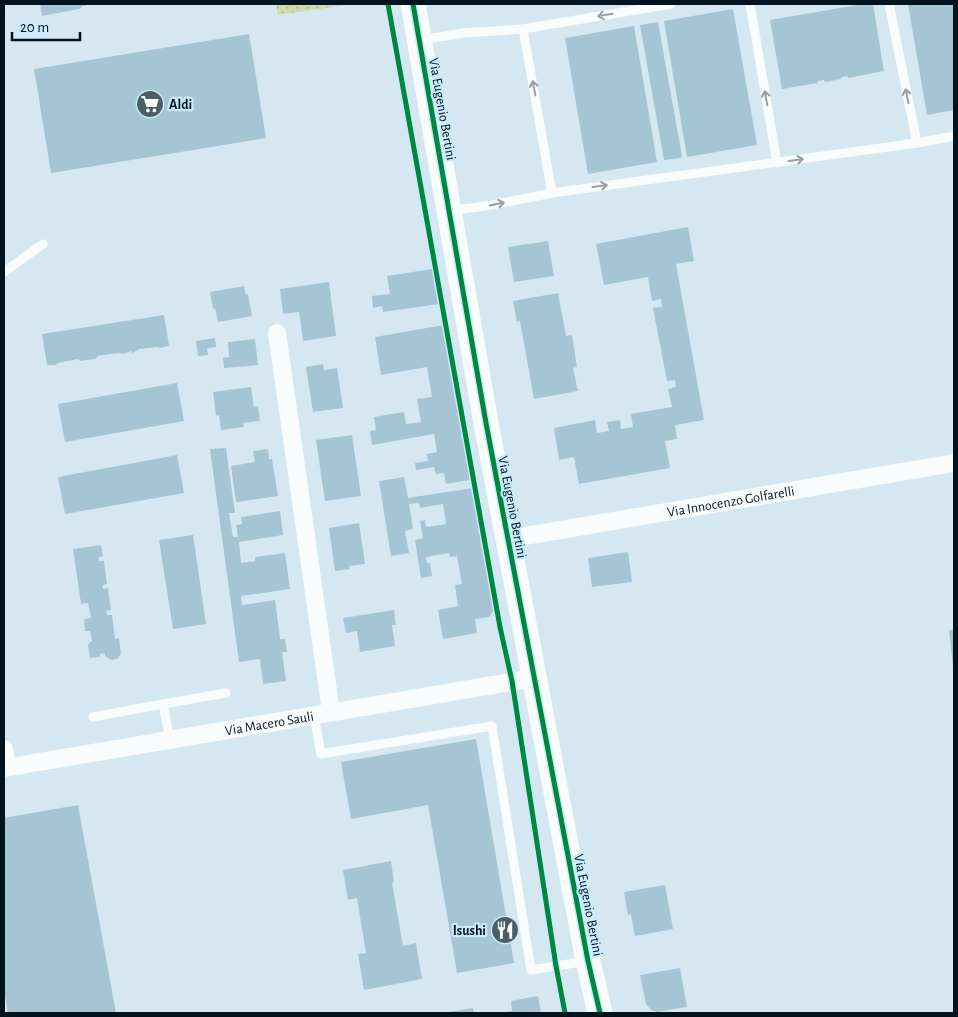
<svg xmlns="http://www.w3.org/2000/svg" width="958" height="1017" viewBox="0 0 958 1017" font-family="'Alegreya Sans',sans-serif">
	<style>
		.park { fill: url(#park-dots) }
		.building { fill: #a5c5d5 }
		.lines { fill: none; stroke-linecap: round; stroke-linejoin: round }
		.service { stroke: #f9fcfd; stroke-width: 9 }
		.minor { stroke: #f9fcfd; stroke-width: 18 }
		.secondary { stroke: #f9fcfd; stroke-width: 25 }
		.cycleway-casing { stroke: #c9ebfe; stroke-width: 8 }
		.cycleway { stroke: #00873e; stroke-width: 5 }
		.oneway { stroke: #959fa4 }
		.labels { text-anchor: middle; stroke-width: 4.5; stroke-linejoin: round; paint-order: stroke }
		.poi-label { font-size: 14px; font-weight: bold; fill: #00131e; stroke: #c9ebfe; text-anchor: start }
		.street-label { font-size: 14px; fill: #00131e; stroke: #c9ebfe }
	</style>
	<defs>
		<pattern id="park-dots" width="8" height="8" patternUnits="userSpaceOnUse" patternTransform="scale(1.25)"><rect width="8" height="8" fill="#cfdbac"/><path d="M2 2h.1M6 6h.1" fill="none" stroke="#b0bb94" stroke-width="1.8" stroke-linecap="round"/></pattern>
	</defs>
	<rect width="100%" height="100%" fill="#d5e8f2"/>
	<polygon class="park" points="276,4 353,4 278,15"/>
	<g class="building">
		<polygon points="40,4 86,4 86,6 83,6 79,9 42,16"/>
		<polygon points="863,4 873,4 884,71 848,78 847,76 842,77 841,79 825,82 824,80 818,81 818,86 817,83 782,89 770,20"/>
		<polygon points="908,4 954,4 954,110 927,115"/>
		<polygon points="733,9 757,145 687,157 664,21"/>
		<polygon points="658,22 682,156 681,158 664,160 640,25"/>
		<polygon points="634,26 657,162 588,174 565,38"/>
		<polygon points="249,34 266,138 51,173 34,69"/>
		<polygon points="688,227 694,261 676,264 704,420 675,425 677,439 665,441 670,468 579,484 574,457 559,460 554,428 595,420 597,433 609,431 607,422 620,420 621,429 633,427 631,414 672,407 668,389 676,387 675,380 667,381 653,308 662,307 661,299 652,301 648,277 604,285 596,244"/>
		<polygon points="548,241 554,276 514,282 508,247"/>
		<polygon points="432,269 439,304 383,312 382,306 373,308 372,296 390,294 387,276"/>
		<polygon points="329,282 336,336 303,341 299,312 283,314 280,289"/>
		<polygon points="244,286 246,295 248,294 252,316 218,322 215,308 213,309 210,292"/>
		<polygon points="558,293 566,336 572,335 577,367 573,368 578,391 534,399 520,321 517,322 513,301"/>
		<polygon points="164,315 169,346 165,346 165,347 160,348 158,347 149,348 139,349 135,352 132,353 132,351 122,354 118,353 98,356 95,359 80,361 78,359 58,363 55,365 47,365 42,334"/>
		<polygon points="444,325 470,480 446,484 444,473 436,474 434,467 416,470 415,463 428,461 427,454 437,452 434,434 372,445 370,431 376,430 374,417 404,412 406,424 421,422 417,399 432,397 427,367 381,375 375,337"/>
		<polygon points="215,338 216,347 207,348 208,355 198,356 196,341"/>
		<polygon points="255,339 258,365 224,368 223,358 229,357 228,342"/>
		<polygon points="323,364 324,370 337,368 343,408 313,412 306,367"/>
		<polygon points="177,383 184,421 65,442 58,404"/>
		<polygon points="251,387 254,407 258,406 260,421 243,423 244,427 221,430 219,415 216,416 213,392"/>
		<polygon points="352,435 361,496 325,501 316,440"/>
		<polygon points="226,448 235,513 229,513 233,537 238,537 236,525 242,524 241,517 280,511 283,535 239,542 241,563 255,561 255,557 285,553 290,589 241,596 242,605 275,600 280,639 285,639 287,652 282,652 286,681 263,684 260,659 239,662 210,449"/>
		<polygon points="268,449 269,459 272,459 278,496 236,502 231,466 255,462 253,451"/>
		<polygon points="177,455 184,493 65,514 58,477"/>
		<polygon points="404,477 408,498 473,488 494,608 490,617 475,619 477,633 443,639 438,610 458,606 455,585 462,584 457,556 450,557 449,553 426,557 427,563 430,563 432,576 421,578 415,540 423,538 420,521 425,520 426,527 446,524 443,504 420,508 419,503 409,504 413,529 405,531 409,553 391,556 379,481"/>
		<polygon points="359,523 365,564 349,566 350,569 335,571 329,528"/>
		<polygon points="193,535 206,624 173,629 159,540"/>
		<polygon points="101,545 103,556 99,557 99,561 104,561 107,584 103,585 103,589 108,588 111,610 106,611 107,615 112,615 115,639 119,638 121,654 117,659 111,660 105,656 105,653 100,654 100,657 90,658 88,645 90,642 92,642 90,631 85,631 84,619 91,618 88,603 81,604 73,549"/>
		<polygon points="628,552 632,582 592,587 588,558"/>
		<polygon points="394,610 396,625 392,625 395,646 360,652 357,631 346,633 343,618"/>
		<polygon points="949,630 954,630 954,667 953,667"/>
		<polygon points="476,739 514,963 457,973 428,805 351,819 341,762"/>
		<polygon points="78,805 116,1013 8,1013 4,990 4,818"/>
		<polygon points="391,861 394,882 392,883 403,946 416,943 422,979 364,990 358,954 366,953 357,898 348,900 343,870"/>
		<polygon points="665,885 673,929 635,936 631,914 628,915 624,892"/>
		<polygon points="680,968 687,1007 657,1012 651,1010 646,1004 640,975"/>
		<polygon points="538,996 541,1013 503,1013 503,1012 512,1011 511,1001"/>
		<polygon points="473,1008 474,1013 448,1013 448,1012"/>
	</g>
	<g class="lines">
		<g class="service">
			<polyline points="750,4 777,163"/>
			<polyline points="889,4 917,143"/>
			<polyline points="523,29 671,4"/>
			<polyline points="420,40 464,33 523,29 552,193 492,205 449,211"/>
			<polyline points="552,193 917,143 954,136"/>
			<polyline points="4,272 43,244"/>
			<polyline points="163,704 226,693"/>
			<polyline points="314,715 321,754 492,726 531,970 587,961"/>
			<polyline points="93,717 163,704 170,740"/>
		</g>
		<g class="minor">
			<polyline points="277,333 331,712"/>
			<path id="s1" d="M508 539 954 463"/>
			<polyline points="4,749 7,767"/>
			<path id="s2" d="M4 768 534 678"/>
		</g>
		<polyline class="secondary" points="413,4 486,423 588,961 600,1013"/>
		<g class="cycleway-casing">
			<g id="cycleway">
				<polyline points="388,4 500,627 512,681 556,966 565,1013"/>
				<polyline points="413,4 486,423 588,961 600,1013"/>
			</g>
		</g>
		<use href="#cycleway" class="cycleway"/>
	</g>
	<defs><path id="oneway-shaft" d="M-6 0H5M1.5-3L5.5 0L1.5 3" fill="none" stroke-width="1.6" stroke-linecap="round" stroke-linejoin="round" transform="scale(1.25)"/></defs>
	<g class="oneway">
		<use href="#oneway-shaft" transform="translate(605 15) rotate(170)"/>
		<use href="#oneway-shaft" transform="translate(534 88) rotate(-100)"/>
		<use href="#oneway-shaft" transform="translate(907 96) rotate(-101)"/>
		<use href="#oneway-shaft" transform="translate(766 98) rotate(-100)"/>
		<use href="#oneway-shaft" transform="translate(796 160) rotate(-8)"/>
		<use href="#oneway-shaft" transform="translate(600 186) rotate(-8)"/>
		<use href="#oneway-shaft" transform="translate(497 204) rotate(-11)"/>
	</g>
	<defs>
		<g id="supermarket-disc" transform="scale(1.4375)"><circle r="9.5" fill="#4b5e68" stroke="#c9ebfe"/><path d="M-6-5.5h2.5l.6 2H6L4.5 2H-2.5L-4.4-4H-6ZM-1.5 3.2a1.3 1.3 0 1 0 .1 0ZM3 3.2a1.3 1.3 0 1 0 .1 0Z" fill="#fff"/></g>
		<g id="restaurant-disc" transform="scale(1.4375)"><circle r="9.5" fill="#4b5e68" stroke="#c9ebfe"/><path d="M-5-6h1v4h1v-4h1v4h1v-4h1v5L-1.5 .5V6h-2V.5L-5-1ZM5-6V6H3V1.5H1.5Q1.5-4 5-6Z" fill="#fff"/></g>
	</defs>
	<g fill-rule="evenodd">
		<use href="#supermarket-disc" x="150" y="104"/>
		<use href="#restaurant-disc" x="505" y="930"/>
	</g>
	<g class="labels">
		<g class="poi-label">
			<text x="169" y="109">Aldi</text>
			<text x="486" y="935" text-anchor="end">Isushi</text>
		</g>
		<g class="street-label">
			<text transform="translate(443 109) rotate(80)" y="5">Via Eugenio Bertini</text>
			<text dy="5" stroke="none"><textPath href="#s1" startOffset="226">Via Innocenzo Golfarelli</textPath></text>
			<text transform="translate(513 507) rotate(79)" y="5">Via Eugenio Bertini</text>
			<text dy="5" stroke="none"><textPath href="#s2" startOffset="269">Via Macero Sauli</textPath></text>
			<text transform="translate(589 905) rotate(79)" y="5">Via Eugenio Bertini</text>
		</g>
	</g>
	<rect width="958" height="1017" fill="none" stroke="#00131e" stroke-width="10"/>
	<path d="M12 32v8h68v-8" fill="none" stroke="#00131e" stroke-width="2.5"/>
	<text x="20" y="32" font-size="15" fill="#00131e" stroke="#c9ebfe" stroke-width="4" paint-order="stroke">20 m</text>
</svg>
